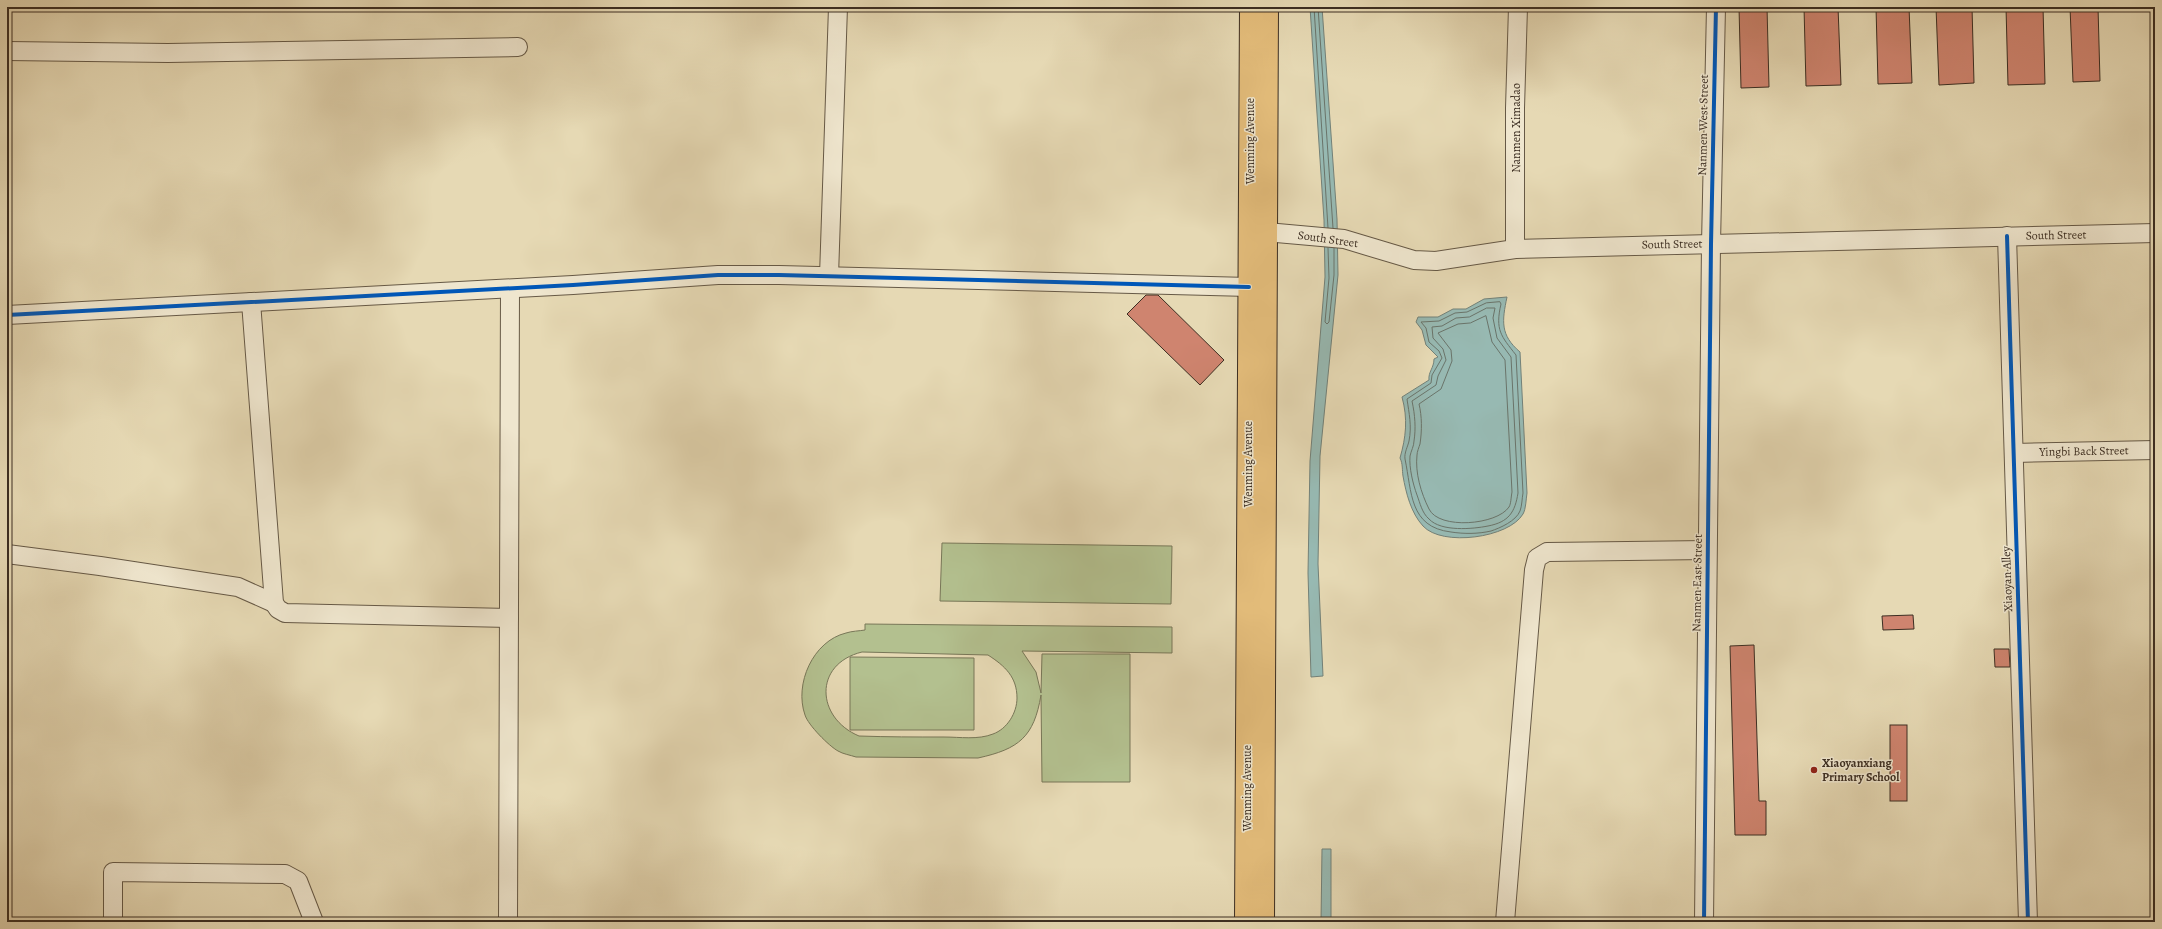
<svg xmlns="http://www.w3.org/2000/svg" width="2162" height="929" viewBox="0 0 2162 929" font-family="Alegreya,serif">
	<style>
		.green { fill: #b3c08f; stroke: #787758; fill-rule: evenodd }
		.water { fill: #97b9b2; stroke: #738178 }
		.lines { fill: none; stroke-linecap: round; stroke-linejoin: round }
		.shore { stroke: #6a746a; stroke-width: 1 }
		.building { fill: #cf846f; stroke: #3c2e22 }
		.minor-casing { stroke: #665946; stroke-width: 20 }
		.major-casing { stroke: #3c2e22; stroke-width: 24 }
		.minor { stroke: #efe6ce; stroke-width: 18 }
		.major { stroke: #e3bc7a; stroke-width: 22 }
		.cycleway-casing { stroke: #efe6ce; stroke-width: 6 }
		.cycleway { stroke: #0057b8; stroke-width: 4 }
		.poi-dot { fill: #8f2418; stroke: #efe6ce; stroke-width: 1.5 }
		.labels { text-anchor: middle; stroke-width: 3; stroke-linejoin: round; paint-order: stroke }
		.street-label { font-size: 12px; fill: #3c2e22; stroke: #efe6ce }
		.poi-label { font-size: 12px; font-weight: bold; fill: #3c2e22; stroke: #efe6ce; text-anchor: start }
	</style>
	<rect width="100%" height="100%" fill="#e6d9b4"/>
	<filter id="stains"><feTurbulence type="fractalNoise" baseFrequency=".005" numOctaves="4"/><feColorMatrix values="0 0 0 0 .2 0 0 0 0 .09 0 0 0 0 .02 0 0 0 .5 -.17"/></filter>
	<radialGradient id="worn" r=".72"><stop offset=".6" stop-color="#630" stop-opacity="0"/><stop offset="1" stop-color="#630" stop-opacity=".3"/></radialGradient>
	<g class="green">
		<polygon points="942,543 1172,546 1171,604 940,601"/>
		<path d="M865 624 1172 627V653L1022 651 1036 672 1041 693 1042 654H1130V782H1042L1041 695C1034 737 1019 749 978 758L856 757C850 755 843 754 838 751 829 746 808 725 805 715 794 684 813 641 846 633 852 631 859 631 865 630ZM862 652 988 655C1005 666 1017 677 1017 698 1017 713 1007 729 993 734 978 740 960 737 944 737 916 737 887 737 859 736 816 718 813 664 862 652Z"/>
		<polygon points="850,657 974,658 974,730 850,730"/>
	</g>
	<g class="water">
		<polygon points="1310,7 1322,7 1337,219 1338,275 1320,456 1318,564 1323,676 1311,677 1308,573 1310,461 1325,277 1324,220"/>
		<path d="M1507 297C1502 321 1500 335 1520 352L1527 493C1526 499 1526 509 1523 514 1509 538 1442 547 1423 526 1411 513 1406 493 1403 476 1402 470 1403 464 1400 458 1406 437 1408 419 1402 397L1429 380C1428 372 1434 368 1434 359L1438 357 1426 345 1422 330 1416 322 1418 317H1438L1453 309H1466L1484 299Z"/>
		<polygon points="1322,849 1331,849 1331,922 1321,922"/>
	</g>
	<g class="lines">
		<g class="shore">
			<polyline points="1314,7 1328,228"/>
			<polyline points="1318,7 1333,228"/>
			<polyline points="1328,248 1329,278 1325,322 1327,324 1329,322 1334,275 1334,248"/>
			<path d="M1500 302 1501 304C1495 330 1501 336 1516 355L1523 493C1522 498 1522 506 1520 511 1516 521 1500 528 1491 531 1478 534 1464 534 1451 532 1409 527 1412 492 1405 459 1404 453 1408 446 1409 441 1412 426 1409 413 1407 399L1431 383 1432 375 1442 358 1439 351 1429 342 1426 328 1421 322 1439 321 1455 313 1467 312 1486 303Z"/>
			<path d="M1487 308H1495L1493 318 1497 338 1511 357 1518 493C1515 512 1509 522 1488 526 1473 529 1441 532 1429 519 1422 513 1420 503 1417 495 1413 484 1409 468 1410 456 1411 451 1414 446 1414 441 1416 428 1415 415 1412 401L1436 385 1438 376 1446 360 1443 349 1433 338 1432 327 1442 326 1456 318 1469 317Z"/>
			<path d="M1486 316 1492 342 1505 360 1512 492C1511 497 1511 504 1509 507 1497 525 1439 530 1429 509 1421 493 1415 473 1417 455 1417 452 1419 447 1420 444 1422 431 1422 416 1419 404L1441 389 1452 361 1451 350 1438 333 1458 324 1470 323Z"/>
		</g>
	</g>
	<g class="building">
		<polygon points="1739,7 1767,7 1769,87 1741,88"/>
		<polygon points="1804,7 1838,7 1841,85 1806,86"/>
		<polygon points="1876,7 1909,7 1912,83 1878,84"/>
		<polygon points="1936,7 1972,7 1974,83 1939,85"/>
		<polygon points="2006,7 2043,7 2045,84 2008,85"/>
		<polygon points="2070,7 2098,7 2100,81 2073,82"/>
		<polygon points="1146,295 1158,295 1224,360 1200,385 1127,314"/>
		<polygon points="1913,615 1914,629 1883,630 1882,616"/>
		<polygon points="1754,645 1759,801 1766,801 1766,835 1735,835 1730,646"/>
		<polygon points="1994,649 2009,649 2010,667 1995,667"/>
		<rect x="1890" y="725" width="17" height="76"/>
	</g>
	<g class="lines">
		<g class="minor-casing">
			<g id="minor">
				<polyline points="7,51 168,53 518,47"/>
				<polyline points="1266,232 1344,239 1414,260 1436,261 1515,249 2155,233"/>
				<polyline points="2007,236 2028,922"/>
				<polyline points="1515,249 1515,108 1518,7"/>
				<polyline points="829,276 838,7"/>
				<polyline points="251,302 274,603 278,609 285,613 509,618"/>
				<polyline points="7,315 573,285 718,275 779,275 1249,287"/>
				<polyline points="2014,453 2155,450"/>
				<polyline points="7,554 100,566 238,587 274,603"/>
				<polyline points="113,922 113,872 285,874 298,881 314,922"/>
				<polyline points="508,922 510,289"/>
				<polyline points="1505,922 1534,570 1537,558 1547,552 1707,550"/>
				<polyline points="1704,922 1711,244 1716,7"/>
			</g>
		</g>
		<g class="major-casing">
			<g id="major">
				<polyline points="1246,922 1251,7"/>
				<polyline points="1263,922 1267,7"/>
			</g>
		</g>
		<use href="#minor" class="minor"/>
		<use href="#major" class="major"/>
		<g class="cycleway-casing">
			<g id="cycleway">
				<polyline points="2007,236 2028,922"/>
				<polyline points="7,315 573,285 718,275 779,275 1249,287"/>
				<polyline points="1704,922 1711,244 1716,7"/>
			</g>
		</g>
		<use href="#cycleway" class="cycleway"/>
	</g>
	<circle class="poi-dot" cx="1814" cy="770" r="4"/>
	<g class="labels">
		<g class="street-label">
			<text transform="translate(1703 125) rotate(-89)" y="4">Nanmen West Street</text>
			<text transform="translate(1516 128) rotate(-90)" y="4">Nanmen Ximadao</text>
			<text transform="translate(1250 141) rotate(-90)" y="4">Wenming Avenue</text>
			<text transform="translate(2056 235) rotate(-1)" y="4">South Street</text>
			<text transform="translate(1328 239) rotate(8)" y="4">South Street</text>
			<text transform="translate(1672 244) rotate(-1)" y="4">South Street</text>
			<text transform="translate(2084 451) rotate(-1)" y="4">Yingbi Back Street</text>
			<text transform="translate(1248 464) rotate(-90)" y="4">Wenming Avenue</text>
			<text transform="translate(2007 579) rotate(-92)" y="4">Xiaoyan Alley</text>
			<text transform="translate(1697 583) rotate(-89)" y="4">Nanmen East Street</text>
			<text transform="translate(1247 788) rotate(-90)" y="4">Wenming Avenue</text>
		</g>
		<g class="poi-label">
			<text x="1822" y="767">Xiaoyanxiang<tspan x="1822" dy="14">Primary School</tspan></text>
		</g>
	</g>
	<rect width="2162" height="929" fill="none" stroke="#e6d9b4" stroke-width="24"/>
	<rect x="8" y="8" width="2146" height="913" fill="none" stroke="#3c2e22" stroke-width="2"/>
	<rect x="12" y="12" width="2138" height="905" fill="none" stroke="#3c2e22"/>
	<rect width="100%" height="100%" filter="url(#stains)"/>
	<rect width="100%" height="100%" fill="url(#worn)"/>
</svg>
